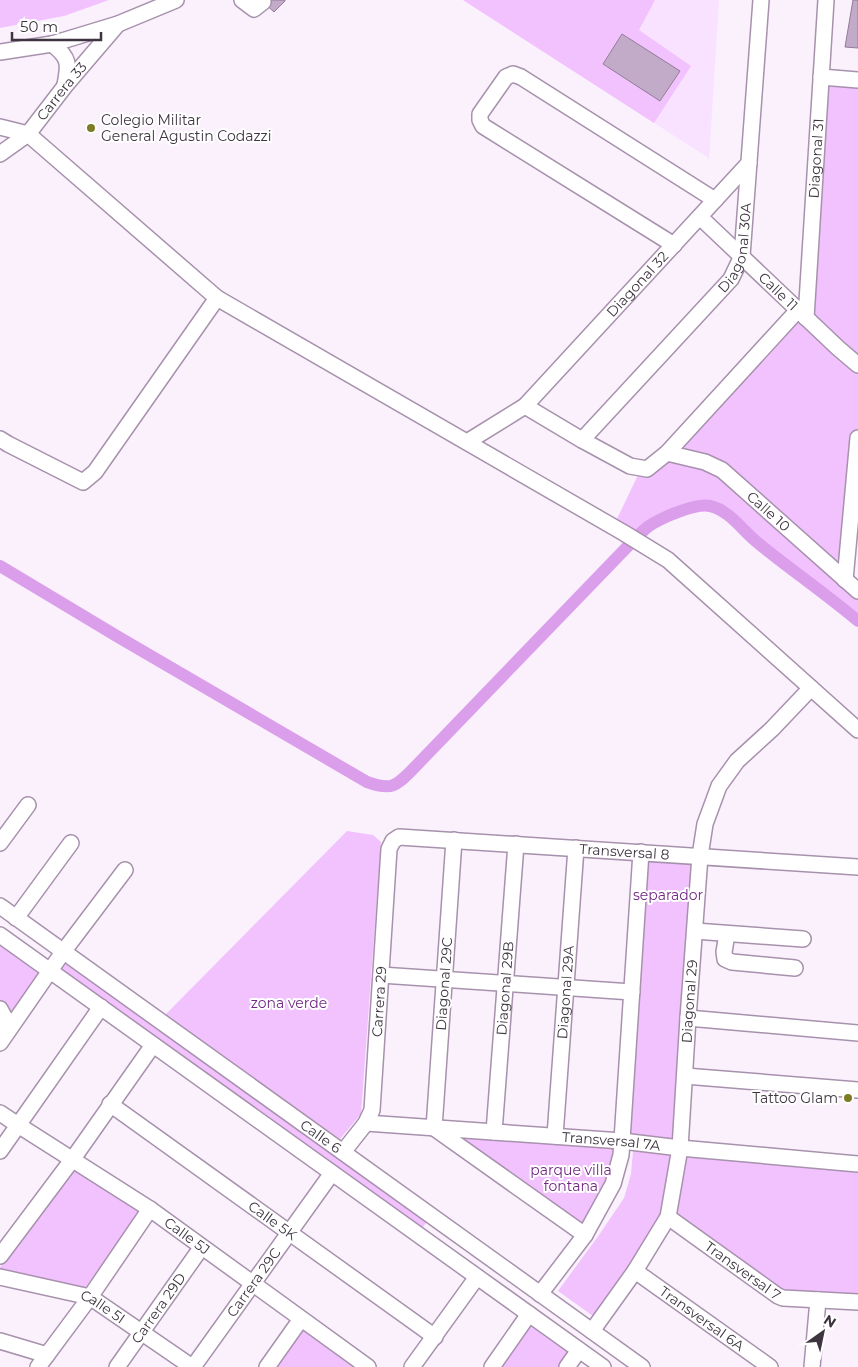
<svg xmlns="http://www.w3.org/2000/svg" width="858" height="1367" viewBox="0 0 858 1367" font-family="Montserrat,sans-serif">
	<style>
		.built { fill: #f9e2ff }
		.green { fill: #f2c2fe; fill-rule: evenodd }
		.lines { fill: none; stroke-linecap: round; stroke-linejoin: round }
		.canal { stroke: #db9eeb; stroke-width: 12 }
		.building { fill: #c2abc8; stroke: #927c97 }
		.minor-casing { stroke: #a791ad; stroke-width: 18 }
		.minor { stroke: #fff; stroke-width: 15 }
		.poi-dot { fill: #7c7c24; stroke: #fff; stroke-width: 2 }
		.labels { text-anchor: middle; stroke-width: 4; stroke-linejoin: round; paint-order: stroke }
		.street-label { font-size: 14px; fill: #3e3540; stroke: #fff }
		.poi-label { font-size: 14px; fill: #3e3540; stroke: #fff; text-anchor: start }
		.park-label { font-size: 14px; fill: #702882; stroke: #fff }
	</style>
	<rect width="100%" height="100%" fill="#fbf1fd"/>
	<polygon class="built" points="463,0 719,0 709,160 707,157"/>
	<g class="green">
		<polygon points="0,0 109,0 64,16 0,28"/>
		<path d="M463 0H655L639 30 691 66 654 123ZM622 34 679 71 661 101 603 64Z"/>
		<polygon points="821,77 858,80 858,438 845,580 722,470 667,453 798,310 805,317"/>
		<polygon points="666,460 694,465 723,478 858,598 858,618 845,607 758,542 731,518 710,506 697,503 684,507 649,523 636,534 616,521 638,475"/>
		<polygon points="347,831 373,835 381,842 361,1114 340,1139 165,1015"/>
		<polygon points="641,852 700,856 678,1144 624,1139"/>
		<polygon points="0,941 44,975 9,1026 0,1005"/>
		<polygon points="63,952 431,1216 418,1234 47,975"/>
		<polygon points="457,1137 614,1147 612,1167 601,1199 582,1226"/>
		<polygon points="683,1149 858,1167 858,1299 784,1295 671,1215"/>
		<polygon points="633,1151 673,1153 664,1210 657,1224 593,1316 558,1291 599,1235 624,1198 631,1174"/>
		<polygon points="77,1167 141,1211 82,1292 0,1270 0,1267"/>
		<polygon points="529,1314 579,1350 567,1367 492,1367"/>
		<polygon points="301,1319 368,1367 267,1367"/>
	</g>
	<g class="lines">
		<path class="canal" d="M0 566 120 638 367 782C392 791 396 786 413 769L629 545C635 539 642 531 649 526 661 518 695 503 710 506 729 510 743 531 758 543 791 570 826 594 858 621"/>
	</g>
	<g class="building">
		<polygon points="261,0 285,0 285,1 274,12"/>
		<polygon points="853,0 858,0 858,48 845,47"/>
		<polygon points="622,34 680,71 660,101 603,64"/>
	</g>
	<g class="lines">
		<g class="minor-casing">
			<g id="minor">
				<polyline points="242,0 254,9 263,2"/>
				<path d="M52 44C70 58 69 64 65 85"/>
				<polyline points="0,52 52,44 118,24 176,0"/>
				<polyline points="821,77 858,80"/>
				<polyline points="0,127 28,134 217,298 624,533 668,560 858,730"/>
				<path id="s1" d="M0 154 28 134 65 86 118 24"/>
				<path id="s2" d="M700 217 838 348 858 365"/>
				<polyline points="674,245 483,126 480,120 480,114 506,77 513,74 521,77 715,200"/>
				<path id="s3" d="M806 318 826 0"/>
				<polyline points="525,406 582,440 630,466 647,469 667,453 798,310"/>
				<polyline points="0,439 8,444 83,482 95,472 217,298"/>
				<path id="s4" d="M582 440 731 279 742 256 761 0"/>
				<path id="s5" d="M467 442 525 406 749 163"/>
				<path id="s6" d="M667 453 705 462 722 470 858 591"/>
				<polyline points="845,580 858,438"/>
				<polyline points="454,840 434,1128 585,1235"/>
				<polyline points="0,843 28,805"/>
				<path id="s7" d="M0 906 642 1367"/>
				<polyline points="16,918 71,843"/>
				<polyline points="695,931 803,939"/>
				<polyline points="727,934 724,952 725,959 732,962 795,968"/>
				<polyline points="0,935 603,1367"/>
				<polyline points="381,975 632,992"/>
				<polyline points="0,1009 6,1020 8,1031"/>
				<polyline points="688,1018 858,1033"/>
				<polyline points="0,1043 63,952 125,870"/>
				<polyline points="685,1076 858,1090"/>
				<path id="s8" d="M110 1104 435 1337"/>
				<path id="s9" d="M0 1113 18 1125 150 1209 368 1367"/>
				<path id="s10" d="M366 1123 622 1141 680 1148 858 1164"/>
				<path id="s11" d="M494 1132 516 844"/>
				<path id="s12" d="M555 1136 576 848"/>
				<polyline points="0,1151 101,1007"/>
				<path id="s13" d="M343 1152 366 1123 372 1110 389 849 393 841 399 837 858 867"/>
				<path id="s14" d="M668 1217 778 1296 783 1298 858 1302"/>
				<polyline points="0,1256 72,1160 153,1045"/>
				<path id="s15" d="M635 1271 770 1367"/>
				<path id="s16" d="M0 1277 90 1297 192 1367"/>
				<polyline points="540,1294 585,1235 613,1184 621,1155 641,852"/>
				<path id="s17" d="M592 1331 635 1271 668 1217 680 1148 688 1018 700 856 705 824 719 786 737 761 772 729 811 688"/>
				<polyline points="0,1341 47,1355"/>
				<polyline points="38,1367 90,1297 150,1209"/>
				<path id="s18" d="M117 1367 201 1248"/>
				<path id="s19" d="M193 1367 332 1173"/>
				<polyline points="267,1367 301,1319"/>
				<polyline points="412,1367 477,1277"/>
				<polyline points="492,1367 529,1314"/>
				<polyline points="567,1367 579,1350"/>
				<polyline points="812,1367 818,1300"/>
			</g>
		</g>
		<use href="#minor" class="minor"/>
	</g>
	<g class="poi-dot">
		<circle cx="91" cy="128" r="5"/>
		<circle cx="848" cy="1098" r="5"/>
	</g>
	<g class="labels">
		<g class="street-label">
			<text dy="5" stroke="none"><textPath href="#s1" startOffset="89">Carrera 33</textPath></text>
			<text dy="5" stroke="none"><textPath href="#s3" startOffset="160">Diagonal 31</textPath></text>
			<text dy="5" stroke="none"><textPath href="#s4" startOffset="251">Diagonal 30A</textPath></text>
			<text dy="5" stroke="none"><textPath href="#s5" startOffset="234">Diagonal 32</textPath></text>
			<text dy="5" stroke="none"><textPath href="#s2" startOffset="108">Calle 11</textPath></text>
			<text dy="5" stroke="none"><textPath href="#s6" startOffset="120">Calle 10</textPath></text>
			<text dy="5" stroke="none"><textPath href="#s13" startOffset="555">Transversal 8</textPath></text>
			<text transform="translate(444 984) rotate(-86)" y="5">Diagonal 29C</text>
			<text dy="5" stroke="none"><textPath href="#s11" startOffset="144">Diagonal 29B</textPath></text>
			<text dy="5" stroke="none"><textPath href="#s12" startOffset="144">Diagonal 29A</textPath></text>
			<text dy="5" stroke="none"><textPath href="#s13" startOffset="160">Carrera 29</textPath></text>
			<text dy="5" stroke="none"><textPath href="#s17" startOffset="354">Diagonal 29</textPath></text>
			<text dy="5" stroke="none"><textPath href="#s7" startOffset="395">Calle 6</textPath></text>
			<text dy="5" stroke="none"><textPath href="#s10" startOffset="246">Transversal 7A</textPath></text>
			<text dy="5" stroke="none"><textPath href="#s8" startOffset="200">Calle 5K</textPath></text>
			<text dy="5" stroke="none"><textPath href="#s9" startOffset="224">Calle 5J</textPath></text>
			<text dy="5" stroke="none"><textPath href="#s14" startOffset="92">Transversal 7</textPath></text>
			<text dy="5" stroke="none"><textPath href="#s19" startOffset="104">Carrera 29C</textPath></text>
			<text dy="5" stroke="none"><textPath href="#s18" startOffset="72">Carrera 29D</textPath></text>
			<text dy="5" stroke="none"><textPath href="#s16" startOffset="108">Calle 5I</textPath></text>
			<text dy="5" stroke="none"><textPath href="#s15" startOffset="82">Transversal 6A</textPath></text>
		</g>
		<g class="poi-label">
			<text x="101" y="125">Colegio Militar<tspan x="101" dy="16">General Agustin Codazzi</tspan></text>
			<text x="838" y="1103" text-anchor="end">Tattoo Glam</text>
		</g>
		<g class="park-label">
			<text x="668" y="900">separador</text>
			<text x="289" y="1008">zona verde</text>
			<text x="571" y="1175">parque villa<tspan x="571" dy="16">fontana</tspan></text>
		</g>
	</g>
	<g transform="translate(823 1332) rotate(33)" stroke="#ffffff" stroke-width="4" paint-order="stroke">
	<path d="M0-4L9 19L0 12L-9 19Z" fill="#3e3540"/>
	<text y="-8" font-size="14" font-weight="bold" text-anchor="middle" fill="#3e3540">N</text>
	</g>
	<path d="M12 32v8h89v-8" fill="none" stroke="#3e3540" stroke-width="2.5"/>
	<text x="20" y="32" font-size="15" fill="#3e3540" stroke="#ffffff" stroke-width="4" paint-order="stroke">50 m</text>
</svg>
